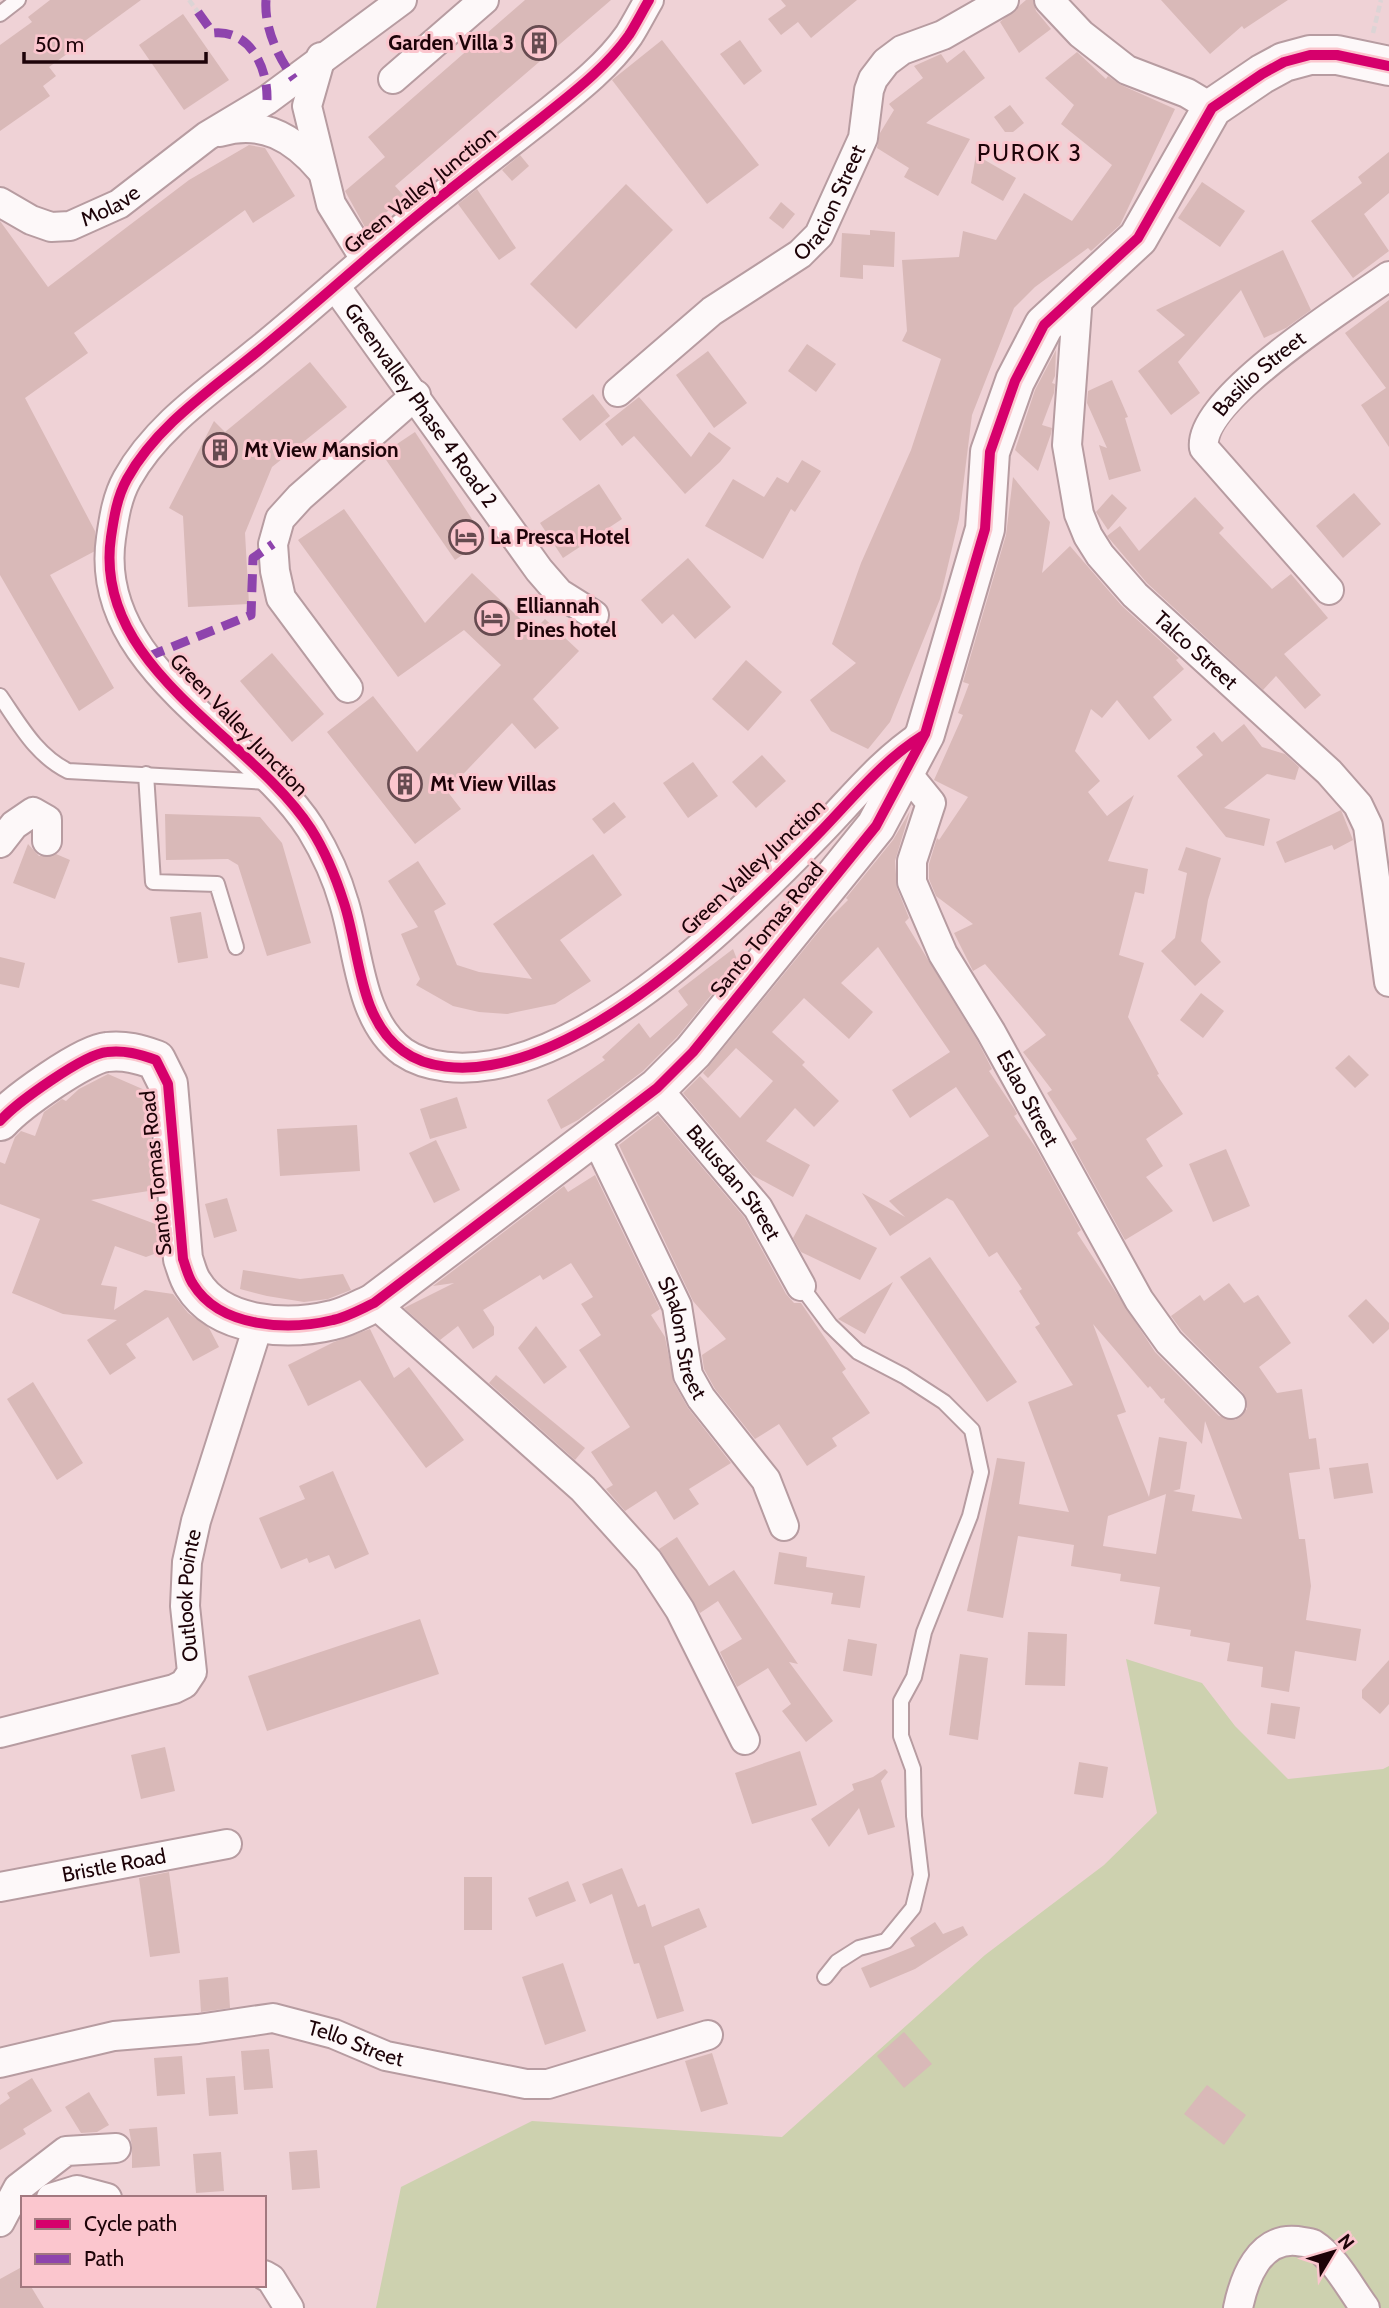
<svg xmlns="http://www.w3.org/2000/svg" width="1389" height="2308" viewBox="0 0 1389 2308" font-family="Cabin,sans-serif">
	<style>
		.green { fill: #cdd1af }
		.building { fill: #d9b9b8; fill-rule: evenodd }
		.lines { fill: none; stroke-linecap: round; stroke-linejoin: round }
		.lane-casing { stroke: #b79ca1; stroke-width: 18 }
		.street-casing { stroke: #b79ca1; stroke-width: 32 }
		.secondary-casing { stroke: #b79ca1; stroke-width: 42 }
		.path { stroke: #dcd4d5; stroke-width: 4.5; stroke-dasharray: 7 3.5; stroke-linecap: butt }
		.lane { stroke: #fdf8f9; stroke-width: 14 }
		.street { stroke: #fdf8f9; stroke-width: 28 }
		.secondary { stroke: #fdf8f9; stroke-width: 38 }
		.quiet { stroke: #8e44ad; stroke-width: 9; stroke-dasharray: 18 9; stroke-linecap: butt }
		.cycleway-casing { stroke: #fbc6ce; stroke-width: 15 }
		.cycleway { stroke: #d6006c; stroke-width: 10 }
		.labels { text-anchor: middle; stroke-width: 6; stroke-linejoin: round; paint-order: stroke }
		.poi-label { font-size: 21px; font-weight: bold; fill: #1d0308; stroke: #fbc6ce; text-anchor: start }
		.street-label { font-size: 21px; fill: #1d0308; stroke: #fbc6ce }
		.neighbourhood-label { font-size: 23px; letter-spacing: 2px; fill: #1d0308; stroke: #fbc6ce }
	</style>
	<rect width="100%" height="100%" fill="#efd2d6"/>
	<polygon class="green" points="1126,1659 1202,1683 1235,1726 1288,1779 1383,1769 1389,1766 1389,2308 376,2308 401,2187 532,2121 782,2137 985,1955 1104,1865 1157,1813"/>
	<g class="building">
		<polygon points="50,0 141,0 49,67 56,76 43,86 50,96 0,131 0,45 32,22 28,17"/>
		<polygon points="525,0 611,0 395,186 405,197 366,229 345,191 385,157 368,137"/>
		<polygon points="781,0 857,0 811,38 798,22 781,35 768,19 786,6"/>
		<polygon points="1026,0 1033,0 1036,11 1051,29 1019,53 1000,22"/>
		<polygon points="1161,0 1288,0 1244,29 1242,26 1210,54"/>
		<polygon points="183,14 229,80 184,110 139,45"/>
		<polygon points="662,40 759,165 707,204 612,80"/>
		<polygon points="740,40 762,71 744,85 720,54"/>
		<polygon points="964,50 985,78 926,123 970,139 938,196 904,177 909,168 877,148 880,133 894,110 889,104 923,78 914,66 941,54 947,63"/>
		<polygon points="1077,52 1106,79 1108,76 1121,85 1175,109 1120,225 1091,251 1088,248 1035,287 1014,308 972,415 959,519 940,599 890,722 868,749 831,731 810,700 856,663 832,644 861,563 911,450 941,359 902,341 907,331 902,260 959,257 963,231 996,240 1024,193 1072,221 1112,165 1061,124 1074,105 1045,78"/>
		<polygon points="1010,105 1024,123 1013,132 1005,132 994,117"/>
		<polygon points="249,145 265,148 295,196 253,223 245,210 74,333 88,353 25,398 95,531 95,551 50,575 114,688 79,711 0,575 0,221 48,287 189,180"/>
		<polygon points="1389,152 1389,193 1364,214 1389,251 1353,278 1311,221 1362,183 1358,177"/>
		<polygon points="520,155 529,166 512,181 502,170"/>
		<polygon points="976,155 1016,178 1003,201 971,183"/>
		<polygon points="1202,182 1245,211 1220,247 1178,218"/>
		<polygon points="626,184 673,230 576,329 530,284"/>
		<polygon points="477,189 516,248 499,260 458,204"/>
		<polygon points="781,202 795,214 783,229 769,218"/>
		<polygon points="870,230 895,232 894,267 863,265 863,279 840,277 842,233 870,235"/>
		<polygon points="1283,250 1311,310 1286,328 1264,338 1241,290 1178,362 1200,393 1171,415 1138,371 1185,335 1156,310"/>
		<polygon points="1389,300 1389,447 1361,405 1386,388 1345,333"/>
		<polygon points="807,344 836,364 816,392 788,371"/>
		<polygon points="1056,350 1055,376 1052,383 1055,384 1054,393 1042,425 1052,428 1051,434 1038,471 1015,450 1035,390"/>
		<polygon points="708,351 747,403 714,428 676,375"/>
		<polygon points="310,362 347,407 272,467 245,533 249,604 188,607 183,516 169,508 214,421 225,432"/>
		<polygon points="1112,380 1128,417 1125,418 1141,471 1109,480 1099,445 1107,448 1087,403 1088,391"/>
		<polygon points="593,394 610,416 580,441 562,419"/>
		<polygon points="639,397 691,457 709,432 731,448 720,462 685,494 634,436 622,446 605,424"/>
		<polygon points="415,432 485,539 455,560 382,454"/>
		<polygon points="802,460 821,471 795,512 791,509 763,559 705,526 733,479 764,497 777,477 788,483"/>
		<polygon points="1013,477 1050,522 1042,573 1070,546 1122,606 1179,658 1176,660 1184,669 1153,697 1172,720 1149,740 1117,700 1102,718 1091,709 1075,751 1100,781 1088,792 1107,816 1134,795 1108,861 1148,869 1144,894 1135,892 1119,955 1144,963 1128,1017 1159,1074 1157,1075 1183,1114 1146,1139 1163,1166 1146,1177 1173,1211 1125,1240 1071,1142 1077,1139 1047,1093 1052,1090 1023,1052 1046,1035 985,964 973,971 954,933 973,924 936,896 929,879 929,864 937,838 939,840 968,797 934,780 963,715 958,713 969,684 963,682 1006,535"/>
		<polygon points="599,484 622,519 563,558 540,523"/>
		<polygon points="1354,493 1381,524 1343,558 1316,526"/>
		<polygon points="1112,494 1127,508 1108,530 1096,512"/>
		<polygon points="1195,497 1224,528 1219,533 1272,589 1291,574 1328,618 1284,654 1321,695 1305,709 1276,676 1263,690 1147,583 1107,536 1120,526 1139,551"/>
		<polygon points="344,509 425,623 472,573 533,631 545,619 579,651 533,699 559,728 535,749 512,723 447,791 461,809 415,844 327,732 373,696 417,752 501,665 464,630 398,677 298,540"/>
		<polygon points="688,558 731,607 695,639 673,614 662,624 641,600"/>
		<polygon points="272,653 324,714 292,742 240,681"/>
		<polygon points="746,660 782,692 748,731 712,699"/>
		<polygon points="1244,724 1262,747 1285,754 1299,767 1295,780 1267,774 1224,808 1270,819 1264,846 1226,837 1177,776 1203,755 1196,747 1214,732 1222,742"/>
		<polygon points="762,755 786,781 756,808 732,782"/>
		<polygon points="693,762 718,796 688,818 663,783"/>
		<polygon points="614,802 626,817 604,834 592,819"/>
		<polygon points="1341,810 1353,840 1334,850 1332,845 1285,863 1276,842"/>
		<path d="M910 811 895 861 897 888 909 918 905 922 977 1040 992 1069 989 1071 1015 1110 1017 1114 1014 1116 1036 1148 1081 1230 1077 1233 1155 1352 1219 1416 1235 1420 1247 1409 1243 1393 1182 1331 1171 1316 1200 1295 1204 1301 1229 1283 1244 1303 1258 1295 1291 1343 1259 1367 1277 1393 1302 1389 1309 1439 1316 1438 1320 1469 1289 1473 1299 1539H1305L1311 1586 1306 1620 1361 1629 1356 1661 1295 1651 1289 1692 1261 1687 1263 1667 1227 1661 1230 1643 1190 1636 1191 1630 1154 1624 1160 1587 1120 1581 1121 1574 1071 1566 1074 1545 1018 1536 1003 1618 967 1611 997 1458 1025 1462 1019 1504 1069 1512 1028 1402 1073 1385 1035 1327 1040 1324 1019 1291 1022 1289 997 1252 989 1257 953 1201 947 1198 890 1236 862 1193 905 1217 889 1201 989 1136 956 1087 910 1118 892 1090 950 1052 878 947 841 983 873 1012 849 1039 804 998 772 1032 805 1062 802 1065 839 1101 814 1127 795 1108 766 1141 810 1165 793 1197 752 1175 683 1093 700 1076 740 1118 773 1081 736 1048 708 1078 703 1073 828 920 848 900 846 898 893 840ZM1093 1324 1148 1388 1150 1386 1161 1399 1165 1398 1164 1402 1202 1444 1205 1421 1242 1519 1192 1511 1195 1495 1173 1491 1180 1489 1187 1442 1159 1437 1149 1497 1117 1415 1126 1412ZM1166 1494 1156 1554 1103 1546 1108 1516Z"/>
		<polygon points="165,814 260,817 282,843 311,943 267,956 238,865 228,859 166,860"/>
		<polygon points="28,844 39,856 56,854 70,860 55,899 13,883"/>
		<polygon points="1186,847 1221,858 1208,900 1201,941 1221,962 1195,986 1161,951 1175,938 1187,873 1178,870"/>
		<polygon points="593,854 622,895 560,940 591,981 555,1004 507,1014 479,1012 453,1006 416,985 420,979 401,934 418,927 388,881 418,861 446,904 434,911 457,965 479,972 532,979 493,924"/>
		<polygon points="201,912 208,958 178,963 170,917"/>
		<polygon points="733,949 738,962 677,1037 643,1071 578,1120 561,1129 547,1100 605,1060 602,1057 639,1023 650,1038 688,1005 678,991"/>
		<polygon points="0,957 25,963 19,988 0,984"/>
		<polygon points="1201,993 1224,1011 1203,1038 1180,1020"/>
		<polygon points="1349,1055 1369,1075 1355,1088 1335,1068"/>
		<polygon points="108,1074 147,1091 155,1190 91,1200 158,1225 159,1241 154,1254 146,1257 115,1246 101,1285 117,1287 114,1310 145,1290 173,1294 188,1313 209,1328 219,1347 193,1361 168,1317 126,1344 136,1358 110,1375 87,1340 117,1320 63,1314 12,1293 40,1219 0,1204 0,1162 5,1164 15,1137 21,1131 35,1136 44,1112 62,1099 66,1101 79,1089"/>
		<polygon points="457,1097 467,1128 430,1139 420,1109"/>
		<polygon points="658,1115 744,1217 786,1294 794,1303 801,1303 846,1369 842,1372 870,1413 832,1438 837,1446 807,1466 779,1424 755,1439 715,1389 704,1369 702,1355 726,1339 693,1301 619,1145"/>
		<polygon points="357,1125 360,1171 280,1176 277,1129"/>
		<polygon points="436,1140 460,1190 434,1203 409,1153"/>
		<polygon points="1226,1149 1250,1206 1213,1222 1189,1164"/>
		<polygon points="595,1175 660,1309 651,1315 665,1337 674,1383 688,1408 731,1463 689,1489 699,1504 674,1520 656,1491 625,1511 606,1489 613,1485 591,1452 630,1427 579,1350 601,1335 581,1304 593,1297 571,1263 543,1280 540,1275 483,1310 494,1327 494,1335 473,1349 458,1326 440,1340 404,1308 454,1283 433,1286 564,1186 568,1192"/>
		<polygon points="227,1198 237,1231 214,1238 205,1204"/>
		<polygon points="806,1214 877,1248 860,1280 801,1252 793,1238"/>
		<polygon points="930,1257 1017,1382 987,1402 900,1277"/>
		<polygon points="243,1270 300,1279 343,1274 351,1290 328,1299 304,1302 267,1296 240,1289"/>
		<polygon points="893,1282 865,1334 838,1319"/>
		<polygon points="1366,1299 1389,1323 1389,1329 1373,1344 1348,1316"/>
		<polygon points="536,1326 567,1367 544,1384 518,1348"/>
		<polygon points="370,1329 394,1378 409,1367 464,1440 426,1468 360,1380 308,1406 288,1365 334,1342"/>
		<polygon points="496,1375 585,1448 575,1460 489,1383"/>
		<polygon points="33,1382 83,1463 57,1480 7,1399"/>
		<polygon points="1368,1463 1373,1493 1334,1499 1329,1468"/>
		<polygon points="333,1471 369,1554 335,1569 329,1555 309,1563 307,1558 281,1569 259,1518 305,1499 299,1486"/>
		<polygon points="677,1537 709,1586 734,1570 798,1664 789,1662 833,1721 806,1742 782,1711 791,1704 768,1668 737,1687 720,1652 742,1639 718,1601 700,1613 659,1549"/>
		<polygon points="779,1552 807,1557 806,1567 865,1576 860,1608 831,1604 833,1593 774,1584"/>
		<polygon points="420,1619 439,1674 267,1731 248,1676"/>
		<polygon points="1028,1632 1067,1634 1065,1686 1025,1685"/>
		<polygon points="848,1639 877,1644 872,1676 843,1671"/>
		<polygon points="960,1654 988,1658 978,1740 949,1735"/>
		<polygon points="1389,1660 1389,1704 1380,1714 1362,1698 1362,1690"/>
		<polygon points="1271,1703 1300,1707 1295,1739 1267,1734"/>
		<polygon points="165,1747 175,1791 141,1799 131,1755"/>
		<polygon points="800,1751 817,1805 752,1824 735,1773"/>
		<polygon points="1079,1762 1108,1767 1103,1798 1074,1794"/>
		<polygon points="885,1769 888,1772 881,1781 895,1827 868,1835 859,1808 829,1847 811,1819 854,1790 852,1784 873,1777"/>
		<polygon points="622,1868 638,1907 645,1904 652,1927 699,1908 707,1927 664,1946 684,2011 657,2019 639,1963 634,1964 612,1894 590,1904 582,1884"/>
		<polygon points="169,1872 180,1953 150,1957 139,1878"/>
		<rect x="464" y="1877" width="28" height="53"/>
		<polygon points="568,1881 576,1901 536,1917 528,1898"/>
		<polygon points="935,1922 943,1934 963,1926 968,1935 915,1969 870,1988 861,1968 915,1946 910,1938"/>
		<polygon points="563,1963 586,2031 545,2045 522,1977"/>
		<polygon points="228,1977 230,2008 201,2012 199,1980"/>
		<polygon points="904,2032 932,2064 904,2088 877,2056"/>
		<polygon points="269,2049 273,2088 244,2090 241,2051"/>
		<polygon points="712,2053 728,2104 701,2112 685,2061"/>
		<polygon points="182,2056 185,2094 157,2096 154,2058"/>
		<polygon points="235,2076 238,2114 209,2116 206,2078"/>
		<polygon points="32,2078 52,2111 23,2129 26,2134 0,2150 0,2105 10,2098 7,2093"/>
		<polygon points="1207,2085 1246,2115 1224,2145 1184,2114"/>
		<polygon points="89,2092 109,2125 97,2132 81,2133 65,2107"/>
		<polygon points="157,2127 160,2166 132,2168 132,2146 129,2129"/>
		<polygon points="317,2150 320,2188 292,2190 289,2152"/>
		<polygon points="221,2152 224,2191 196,2193 193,2154"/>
		<polygon points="20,2268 23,2285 30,2285 44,2308 0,2308 0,2279"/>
	</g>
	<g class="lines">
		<g class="lane-casing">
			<g id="lane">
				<polyline points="0,14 18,0"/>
				<path d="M0 696C20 725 36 755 68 771L269 782"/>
				<polyline points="146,774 153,882 217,884 236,947"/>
				<polyline points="801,1286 830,1325 858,1352 904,1376 944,1402 972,1430 981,1472 970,1516 924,1632 914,1677 901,1701 901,1736 913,1769 914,1816 921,1875 913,1908 886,1941 859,1948 837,1962 825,1977"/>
			</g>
		</g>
		<g class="street-casing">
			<g id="street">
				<path d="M649 0C642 12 636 24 629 35 606 68 571 94 540 119 503 148 465 177 428 207 369 254 315 305 257 352 211 390 157 425 127 479 117 497 114 517 111 538 92 668 252 736 311 829 325 852 337 878 344 903 359 951 359 1020 403 1052 428 1069 463 1070 492 1065 609 1044 738 917 819 833 852 799 882 761 922 735"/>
				<polyline points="1049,0 1081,34 1127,70 1187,93 1212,108"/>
				<polyline points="321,57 307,106 331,204 365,259"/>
				<polyline points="393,79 484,0"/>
				<path d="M220 132C262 119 294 138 321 170"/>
				<path id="s1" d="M0 202 31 220 51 227 70 226 119 204 207 136 267 100 402 0"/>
				<path id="s2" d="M335 286 539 570 559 593 594 615"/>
				<path id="s3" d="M1078 295 1067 445 1079 514 1088 536 1100 555 1135 595 1329 772 1358 805 1368 826 1389 982"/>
				<path id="s4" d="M618 392 712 311 800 254 819 235 863 138 869 90 873 79 886 62 902 50 943 35 1004 0"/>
				<path id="s5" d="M1329 590 1204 448C1197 399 1351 303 1389 276"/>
				<polyline points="348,688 281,598 275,571 273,544 280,519 300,497 416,395"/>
				<path id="s6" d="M905 771 931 803 912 861V882L943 954 991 1032 1139 1300 1169 1342 1231 1404"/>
				<polyline points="0,843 14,825 33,812 47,820 47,841"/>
				<path id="s7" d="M657 1088 758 1208 801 1286"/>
				<path id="s8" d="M596 1138 677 1306 688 1375 701 1398 766 1480 784 1526"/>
				<polyline points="374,1303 583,1489 648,1561 680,1610 745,1740"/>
				<path id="s9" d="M0 1733 174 1689 184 1684 192 1672 185 1606 187 1562 196 1521 259 1323"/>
				<path id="s10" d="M0 1887 227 1844"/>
				<path id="s11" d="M0 2063 114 2036 198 2029 273 2018 334 2034 386 2056 526 2084H548L708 2035"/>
				<polyline points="51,2198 77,2190 107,2198"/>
				<polyline points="0,2222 18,2188 66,2151 116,2148"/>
				<polyline points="264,2275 271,2279 289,2308"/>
				<path d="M1238 2308C1244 2279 1259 2237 1297 2241 1302 2242 1309 2242 1313 2244 1335 2258 1350 2288 1365 2308"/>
			</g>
		</g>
		<g class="secondary-casing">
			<path id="secondary" d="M0 1121C16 1103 84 1054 107 1052 125 1050 139 1054 156 1060L168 1084 183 1259C186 1267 188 1277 193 1284 220 1328 288 1331 333 1320 347 1317 361 1309 374 1303L657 1088 693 1052 876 826 925 734 985 529 990 452 1015 381 1044 325 1138 238 1212 108 1262 74 1284 62 1310 55H1337L1389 66"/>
		</g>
		<g class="path">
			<polyline points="189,0 198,12"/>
			<polyline points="1373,33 1381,0"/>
		</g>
		<use href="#lane" class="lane"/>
		<use href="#street" class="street"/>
		<use href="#secondary" class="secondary"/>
		<g class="quiet">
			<path d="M266 0C264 28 278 57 294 79"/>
			<path d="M198 12 213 33C250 29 268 68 267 100"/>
			<polyline points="147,657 251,615 253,558 273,544"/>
		</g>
		<g class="cycleway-casing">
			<g id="cycleway">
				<path d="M649 0C642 12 636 24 629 35 606 68 571 94 540 119 503 148 465 177 428 207 370 254 315 305 257 352 211 390 157 425 127 479 117 497 114 517 111 537 92 668 251 736 311 829 325 851 336 878 344 903 360 951 358 1019 403 1051 427 1069 463 1070 491 1065 608 1045 738 917 819 833 852 799 882 761 922 736"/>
				<path d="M0 1121C16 1103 84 1054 107 1052 125 1050 139 1054 156 1060L168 1084 183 1259C186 1267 188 1277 193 1284 220 1328 288 1331 333 1320 347 1317 361 1309 374 1303L657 1088 693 1052 876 826 925 734 985 529 990 452 1015 381 1044 325 1138 238 1212 108 1262 74 1284 62 1310 55H1337L1389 66"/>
			</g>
		</g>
		<use href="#cycleway" class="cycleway"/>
	</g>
	<defs>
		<g id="building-ring" transform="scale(1.75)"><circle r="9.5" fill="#fbc6ce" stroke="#664b50" stroke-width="1.5"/><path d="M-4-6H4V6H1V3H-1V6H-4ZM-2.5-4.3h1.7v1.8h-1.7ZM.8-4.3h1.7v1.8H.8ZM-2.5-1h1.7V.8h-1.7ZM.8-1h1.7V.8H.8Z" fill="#664b50"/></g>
		<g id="hotel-ring" transform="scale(1.75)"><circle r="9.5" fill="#fbc6ce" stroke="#664b50" stroke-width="1.5"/><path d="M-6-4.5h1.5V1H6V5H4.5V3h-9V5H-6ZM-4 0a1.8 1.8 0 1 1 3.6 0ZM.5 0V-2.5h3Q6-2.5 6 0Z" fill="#664b50"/></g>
	</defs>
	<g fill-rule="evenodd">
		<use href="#building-ring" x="539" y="43"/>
		<use href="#building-ring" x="220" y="450"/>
		<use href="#hotel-ring" x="466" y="537"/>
		<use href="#hotel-ring" x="492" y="618"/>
		<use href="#building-ring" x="405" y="784"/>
	</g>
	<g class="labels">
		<g class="poi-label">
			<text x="514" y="50" text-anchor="end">Garden Villa 3</text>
			<text x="244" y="457">Mt View Mansion</text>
			<text x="490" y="544">La Presca Hotel</text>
			<text x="516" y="613">Elliannah<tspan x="516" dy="24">Pines hotel</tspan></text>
			<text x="430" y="791">Mt View Villas</text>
		</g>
		<g class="street-label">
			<text transform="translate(420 190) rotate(-39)" y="7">Green Valley Junction</text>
			<text dy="7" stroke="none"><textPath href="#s4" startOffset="289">Oracion Street</textPath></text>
			<text dy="7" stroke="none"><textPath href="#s1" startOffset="121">Molave</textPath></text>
			<text dy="7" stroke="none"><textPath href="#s5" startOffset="285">Basilio Street</textPath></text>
			<text dy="7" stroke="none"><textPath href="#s2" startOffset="147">Greenvalley Phase 4 Road 2</textPath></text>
			<text dy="7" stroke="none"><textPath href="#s3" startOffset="402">Talco Street</textPath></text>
			<text transform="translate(239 725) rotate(46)" y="7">Green Valley Junction</text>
			<text transform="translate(753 867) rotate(-43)" y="7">Green Valley Junction</text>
			<text transform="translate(767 930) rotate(-51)" y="7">Santo Tomas Road</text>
			<text dy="7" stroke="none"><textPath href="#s6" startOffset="369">Eslao Street</textPath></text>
			<text transform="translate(156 1173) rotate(-96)" y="7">Santo Tomas Road</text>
			<text dy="7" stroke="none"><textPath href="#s7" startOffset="122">Balusdan Street</textPath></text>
			<text dy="7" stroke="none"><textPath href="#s8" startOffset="219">Shalom Street</textPath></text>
			<text dy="7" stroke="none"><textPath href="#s9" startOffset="282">Outlook Pointe</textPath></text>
			<text dy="7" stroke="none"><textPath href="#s10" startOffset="116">Bristle Road</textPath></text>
			<text dy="7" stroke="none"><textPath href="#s11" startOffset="364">Tello Street</textPath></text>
		</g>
		<g class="neighbourhood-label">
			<text x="1030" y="161">PUROK 3</text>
		</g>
	</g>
	<rect x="21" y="2196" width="245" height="91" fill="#fbc6ce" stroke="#a2787f" stroke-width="2"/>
	<rect x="35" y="2219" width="35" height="10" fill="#d6006c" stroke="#a2787f" stroke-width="2"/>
	<text x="84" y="2231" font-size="21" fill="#1d0308">Cycle path</text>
	<rect x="35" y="2254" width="35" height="10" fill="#8e44ad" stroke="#a2787f" stroke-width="2"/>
	<text x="84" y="2266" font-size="21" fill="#1d0308">Path</text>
	<g transform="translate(1333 2252) rotate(52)" stroke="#fbc6ce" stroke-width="5" paint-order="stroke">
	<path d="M0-5L12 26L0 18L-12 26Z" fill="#1d0308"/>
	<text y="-10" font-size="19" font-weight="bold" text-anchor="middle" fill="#1d0308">N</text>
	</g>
	<path d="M24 52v10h182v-10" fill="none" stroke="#1d0308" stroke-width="3.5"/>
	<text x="35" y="52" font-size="21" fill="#1d0308" stroke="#fbc6ce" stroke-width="5" paint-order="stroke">50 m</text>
</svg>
